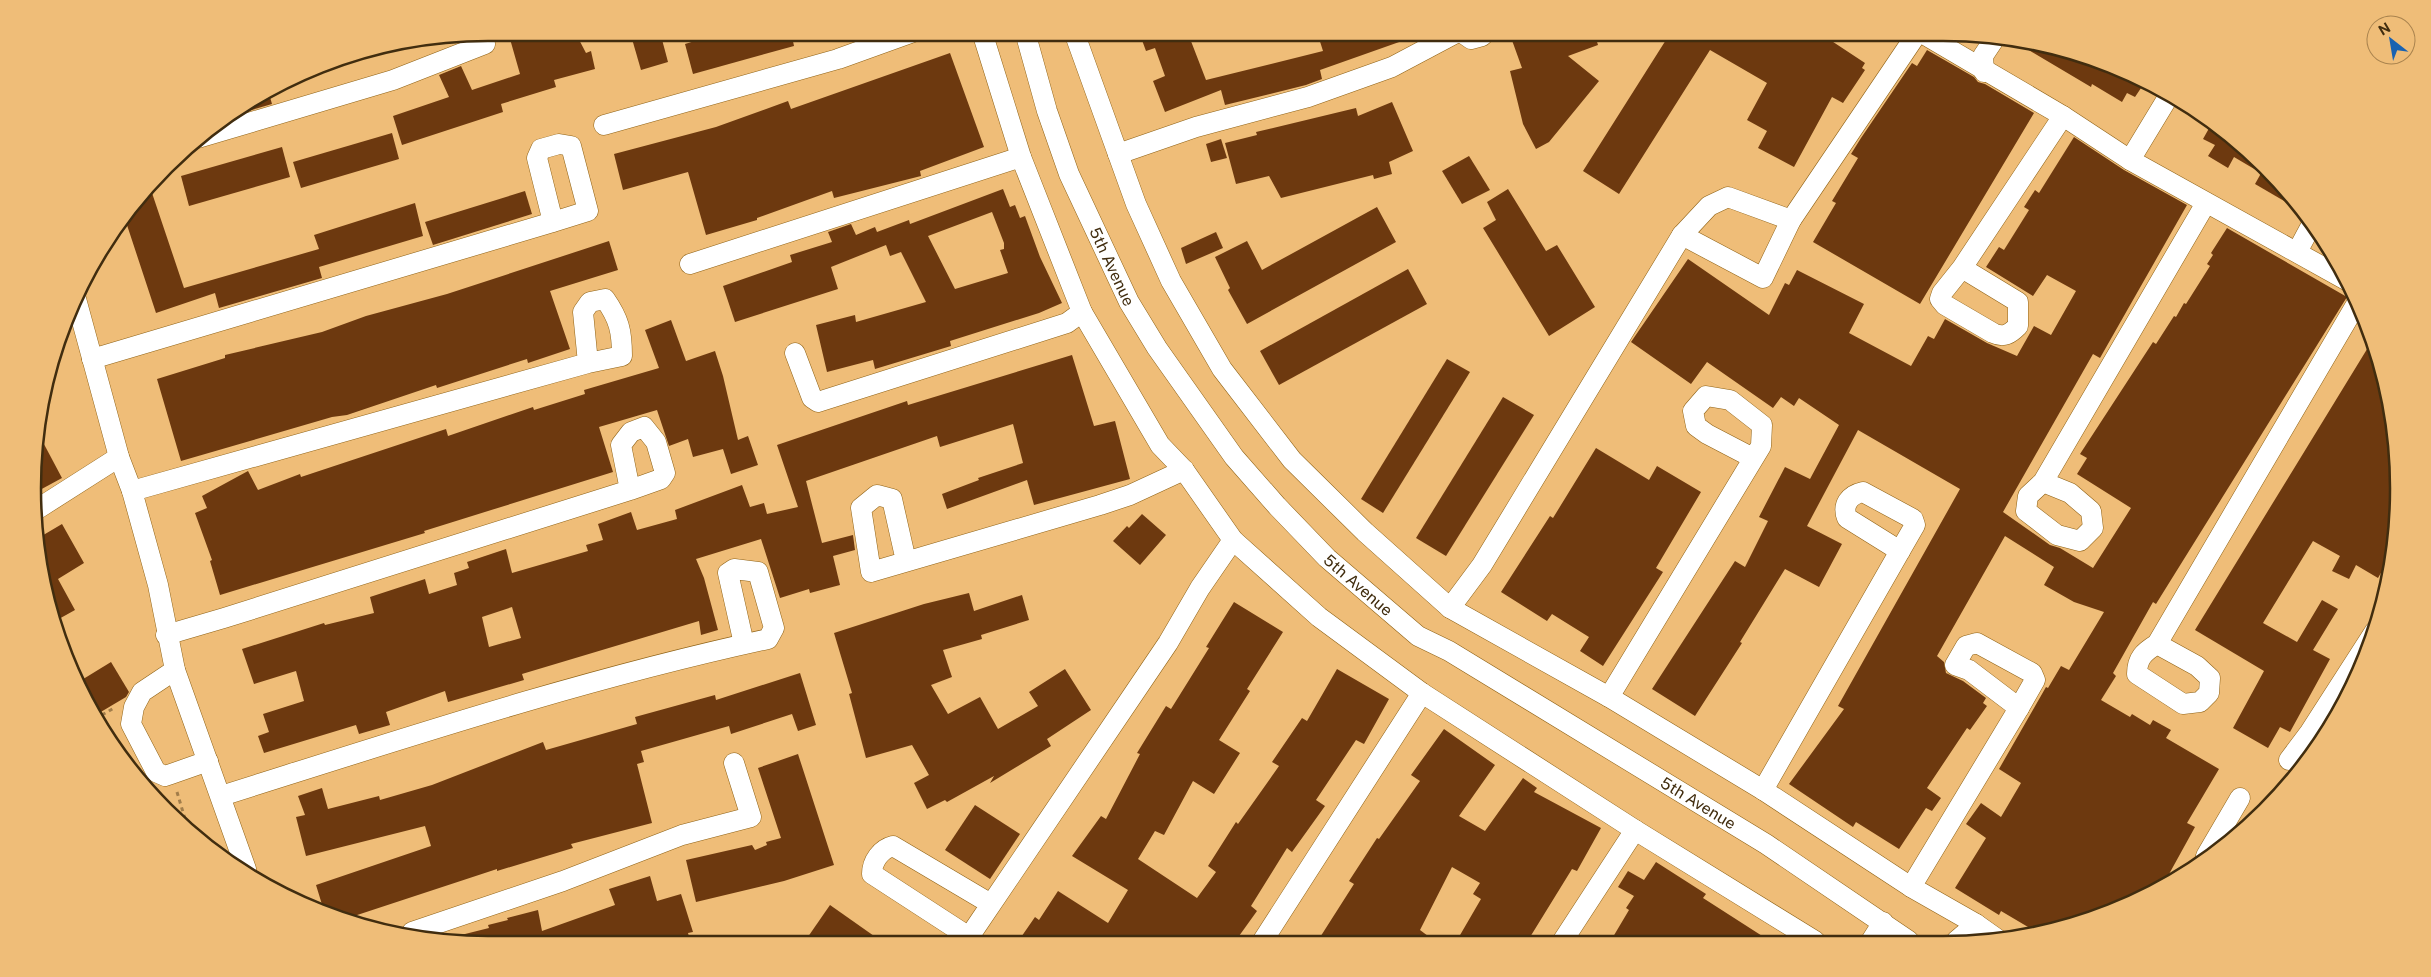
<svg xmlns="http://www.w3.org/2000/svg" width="2431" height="977" viewBox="0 0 2431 977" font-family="'Public Sans',sans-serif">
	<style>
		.building { fill: #6d390f; fill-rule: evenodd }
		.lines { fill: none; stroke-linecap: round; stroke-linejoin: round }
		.minor-casing { stroke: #8f6215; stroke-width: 21 }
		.path { stroke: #a27d4a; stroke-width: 3; stroke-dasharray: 4 4; stroke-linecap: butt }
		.minor { stroke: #fff; stroke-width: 20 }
		.labels { text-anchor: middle; stroke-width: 5; stroke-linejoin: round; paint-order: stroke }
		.street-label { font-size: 16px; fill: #412d0f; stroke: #efbd78 }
		.rim { fill: none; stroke: #412d0f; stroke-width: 2.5 }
	</style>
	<rect width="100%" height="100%" fill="#efbd78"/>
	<g class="building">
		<polygon points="508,32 575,32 586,53 591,51 595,69 554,80 556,87 501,104 503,112 402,145 393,116 449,97 439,75 461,66 472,90 520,74"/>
		<polygon points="630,32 660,32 668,62 641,70"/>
		<polygon points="724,32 791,32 794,46 693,74 685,44"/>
		<polygon points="1139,32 1192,32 1193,35 1189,36 1206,80 1323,51 1317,32 1419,32 1419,35 1320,70 1322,79 1306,85 1225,105 1221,90 1165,112 1153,81 1165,76 1155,48 1146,51"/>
		<polygon points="1509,32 1594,32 1598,45 1568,56 1599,81 1549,142 1536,149 1523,124 1510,71 1522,68"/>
		<polygon points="1671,32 1818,32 1865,63 1862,68 1865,70 1843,103 1832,97 1794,167 1758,148 1767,131 1747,120 1767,83 1710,50 1619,194 1583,171"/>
		<polygon points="2022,46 2089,57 2145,82 2135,97 2127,93 2122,102 2092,84 2091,87"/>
		<polygon points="1927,50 1974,77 1978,82 1985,84 2034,113 1920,304 1813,242 1836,203 1832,201 1858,158 1851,154 1861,138 1912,63 1917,66"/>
		<polygon points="950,53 984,147 920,171 921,176 834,198 832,191 757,218 757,220 706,235 688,172 623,190 614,154 716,127 788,101 791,109"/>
		<polygon points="268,90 272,104 228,117 260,94"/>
		<polygon points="1392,102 1413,151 1389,162 1392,174 1374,179 1373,175 1281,198 1269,176 1236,184 1225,143 1257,135 1256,132 1356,108 1358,116"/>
		<polygon points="2212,123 2243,145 2264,168 2261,173 2234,157 2228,168 2208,156 2215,145 2203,139"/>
		<polygon points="392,133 399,159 301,188 293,162"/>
		<polygon points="2074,137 2124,170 2187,205 2100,358 2093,354 2003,512 2050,545 2060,548 2093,568 2131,508 2077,474 2087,458 2080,454 2153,342 2156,344 2174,316 2176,317 2184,303 2186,304 2210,266 2207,264 2213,255 2211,253 2227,228 2347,297 2156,604 2153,602 2113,673 2116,676 2101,700 2130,717 2132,714 2150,725 2153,720 2171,730 2166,738 2219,769 2187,823 2195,827 2163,885 2144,898 2035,931 2001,911 1999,915 1955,888 1986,838 1966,824 1981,803 2001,817 2021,783 1999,769 2046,687 2048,688 2061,666 2069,670 2104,612 2074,602 2044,585 2054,567 2005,536 1937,656 1944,662 1946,673 1963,681 1986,698 1983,703 1987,706 1970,730 1967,728 1927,788 1941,798 1932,811 1926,808 1899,849 1856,822 1853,827 1789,784 1844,709 1838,706 1960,489 1858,430 1807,526 1842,544 1819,587 1785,569 1740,642 1742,643 1695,716 1652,689 1735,561 1745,567 1768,521 1759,517 1785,467 1810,479 1839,425 1799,398 1794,406 1781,397 1773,408 1707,362 1691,384 1631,342 1688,259 1769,315 1785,283 1789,285 1797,270 1864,304 1849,333 1911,366 1928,336 1934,339 1945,319 1987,343 2017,356 2034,326 2051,335 2076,291 2047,275 2033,296 1986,267 1999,247 2004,250 2029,210 2024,207 2035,190 2039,193"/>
		<polygon points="1221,139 1227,158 1211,162 1206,144"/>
		<polygon points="282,147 290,177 189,206 181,176"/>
		<polygon points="1469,156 1490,190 1462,204 1442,171"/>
		<polygon points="2264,168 2299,205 2296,208 2255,184"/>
		<path d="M1003 189 1010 207 1015 205 1020 218 1025 216 1040 257 1062 303 1039 313 950 341 951 346 875 369 873 360 827 372 816 325 855 315 856 322 926 302 901 252 890 256 886 245 831 267 838 289 735 322 723 286 792 262 790 255 832 242 828 232 851 224 856 235 875 227 877 232 909 220 910 224ZM992 212 1004 243V249L1000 250 1008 273 955 289 928 236Z"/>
		<polygon points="1508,189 1546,251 1557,245 1595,307 1549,336 1483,228 1496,220 1487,202"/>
		<polygon points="151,190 184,288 319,249 314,235 415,203 423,236 319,267 322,278 219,308 215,293 156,313 126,222"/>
		<polygon points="525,191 532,214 433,245 425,222"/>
		<polygon points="1377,207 1396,242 1247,324 1228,290 1230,288 1215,257 1247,241 1262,270"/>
		<polygon points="1216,232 1223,248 1186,264 1181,248"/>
		<polygon points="609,241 618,270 550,291 570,349 528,363 527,359 437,388 436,385 347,415 332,417 181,461 157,379 225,358 225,355 322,332 366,316 447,294"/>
		<polygon points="1408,269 1427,304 1279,385 1260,351"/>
		<polygon points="671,320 686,361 715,351 723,376 738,440 748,436 758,465 731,474 723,449 693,457 688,439 669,446 657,410 599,427 613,472 424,531 425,533 220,595 210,561 212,560 195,513 207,508 202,496 248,471 258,490 300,474 301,477 446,429 448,436 533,407 534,410 585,394 584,390 659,368 645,330"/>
		<polygon points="2372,341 2383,370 2398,458 2395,548 2378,578 2356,565 2349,579 2332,571 2340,556 2313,541 2263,623 2297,642 2322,600 2338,609 2313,650 2330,659 2290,732 2280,727 2268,748 2233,728 2264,671 2195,630"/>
		<path d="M1072 355 1094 426 1115 421 1130 479 1034 505 1027 480 947 509 942 494 979 480 978 478 1023 463 1013 424 940 447 937 436 806 481 822 543 853 535 855 550 833 556 840 585 810 593 809 589 780 598 761 539 696 559 704 578 718 630 701 635 699 621 522 674 524 680 448 702 445 691 386 712 390 725 359 734 356 725 264 753 258 736 269 732 263 714 304 701 296 671 254 684 242 649 324 623 325 625 374 613 370 597 425 579 429 594 457 585 454 573 469 568 467 562 506 549 512 573 588 551 586 545 603 540 598 524 631 512 637 530 677 519 675 510 742 485 750 507 764 503 767 514 798 507 777 445 907 401 908 405ZM512 607 521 638 489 647 482 617Z"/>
		<polygon points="1447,359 1470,372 1383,513 1361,499"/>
		<polygon points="1503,397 1534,415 1446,556 1416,538"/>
		<polygon points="37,431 62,478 38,491"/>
		<polygon points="1596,448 1649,480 1657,466 1701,492 1656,568 1663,572 1603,666 1580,651 1589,637 1552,614 1547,621 1501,592 1550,516 1553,518"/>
		<polygon points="1142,514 1166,535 1140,565 1113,541 1127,526 1129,528"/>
		<polygon points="62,524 84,563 58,579 75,610 57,620 41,577 40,537"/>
		<polygon points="969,593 974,611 1022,595 1029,620 981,635 982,639 943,650 952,677 931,685 948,714 980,697 998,729 1038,706 1029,692 1065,669 1091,710 1047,739 1051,746 990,783 994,776 947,802 945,800 927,809 914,783 929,775 912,745 866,758 849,694 852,693 834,633 924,604"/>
		<polygon points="1234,602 1283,632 1247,689 1250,691 1219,740 1240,753 1214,794 1193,781 1164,835 1155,831 1138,859 1197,898 1216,872 1208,866 1236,822 1238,824 1279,766 1272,762 1302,718 1307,721 1337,669 1389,699 1364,744 1356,740 1316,800 1325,806 1292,852 1287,848 1251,906 1257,911 1234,943 1017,943 1035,917 1039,920 1058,891 1108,923 1128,890 1072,856 1101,816 1106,819 1140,754 1137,753 1166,706 1171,709 1209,648 1206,647"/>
		<polygon points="111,662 129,692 126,697 94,716 80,681"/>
		<polygon points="800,673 816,725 798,731 792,714 731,734 729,726 641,751 644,762 637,764 652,823 571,844 573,848 497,871 497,869 342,920 324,911 316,885 431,846 425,826 306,856 296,817 305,815 298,796 322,788 328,809 379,796 380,800 432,785 543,742 546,750 637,724 635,717 715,695 716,700"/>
		<polygon points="1444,729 1495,765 1459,816 1485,831 1523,778 1537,788 1534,792 1601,828 1577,871 1572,869 1527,942 1456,942 1481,899 1473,894 1480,883 1452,867 1420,930 1436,942 1317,942 1354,884 1349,881 1377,838 1379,839 1420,781 1411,775"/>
		<polygon points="798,754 834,865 784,881 696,902 686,860 752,845 755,850 767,845 766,842 781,838 758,768"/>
		<polygon points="975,805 1020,834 990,879 945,850"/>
		<polygon points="1656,862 1706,894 1703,898 1770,941 1610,942 1629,910 1626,908 1634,896 1618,887 1628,871 1644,880"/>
		<polygon points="650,876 657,901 681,894 693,932 688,933 691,944 488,944 449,938 489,928 488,925 508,920 507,918 538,910 542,931 615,905 609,889"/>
		<polygon points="830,905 884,943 803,944"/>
	</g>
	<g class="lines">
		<g class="minor-casing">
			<g id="minor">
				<polyline points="982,32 1021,157 1082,312 1160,445 1184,470 1233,540 1319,617 1422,693 1635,830 1815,941"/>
				<path id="s1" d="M1025 32 1047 111 1069 174 1129 302 1157 348 1234 457 1277 506 1327 558 1418 636 1449 651 1766 844 1909 941"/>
				<polyline points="1074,32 1136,204 1171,281 1222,369 1292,460 1365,532 1450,608 1609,697 1763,790 1911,887 1976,924 2000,941"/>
				<polyline points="1461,32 1471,39 1482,36 1486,32"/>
				<polyline points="1920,32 2063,116 2130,160 2348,281"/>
				<polyline points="1984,72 1983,56 1993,41"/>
				<polyline points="604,125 838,59 913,32"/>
				<polyline points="198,138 393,80 485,44 480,34"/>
				<polyline points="1118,154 1196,127 1308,97 1392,67 1458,32"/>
				<polyline points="2130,160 2170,94"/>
				<polyline points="1682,235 1763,278 1791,220 1918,32"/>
				<polyline points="2297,252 2312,224"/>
				<polyline points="690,264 1021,157"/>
				<path d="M1962 268 2018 302V326C2010 334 2004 338 1993 333L1945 305 1940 299 1942 293 1962 268 2063 116"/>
				<polyline points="76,299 119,457 132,491 158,585 175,670 246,869"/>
				<polyline points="795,353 812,398 818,402 1067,323 1082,312"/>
				<polyline points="92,359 553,222 588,211 571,146 559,144 541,149 537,158 553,222"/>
				<polyline points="2043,482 2070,493 2091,511 2093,528 2080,541 2057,535 2026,511 2028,496 2043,482 2206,203"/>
				<path d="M132 491 588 363 622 356C622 331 619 319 605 299L590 302 583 312 588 363"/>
				<path d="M1863 492 1913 519 1915 525 1900 551 1847 518C1842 505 1849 495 1863 492Z"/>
				<polyline points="39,508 119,457"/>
				<polyline points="906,561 892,499 877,495 861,508 871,572 1100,505 1130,495 1184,470"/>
				<polyline points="1450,608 1482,565 1682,235 1709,206 1728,197 1791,220"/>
				<polyline points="166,635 224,618 630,490 661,479 665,473 656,442 644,427 631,432 621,445 630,490"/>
				<polygon points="1977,643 2032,673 2035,680 2019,708 1969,670 1955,665 1966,646"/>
				<path d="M2157 644 2197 666 2210 678 2209 693 2200 702 2183 704 2137 674C2137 658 2144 652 2157 644L2357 303"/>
				<polyline points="175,670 142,692 134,707 131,724 156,772 165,776 171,774 208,761"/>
				<polyline points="1609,697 1761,446 1762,425 1730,400 1706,396 1693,411 1696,426 1707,434 1753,458"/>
				<polyline points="2289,760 2310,732 2375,631"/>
				<polyline points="1763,790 1900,551"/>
				<path d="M221 796C402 739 583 679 768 639L774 628 758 572 734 569 728 573 744 644"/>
				<polyline points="2206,856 2240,798"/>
				<polyline points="1911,887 2019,708"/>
				<path d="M991 904 893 846C881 849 872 861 872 874L969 937 1168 643 1200 588 1233 540"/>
				<polyline points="412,932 563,881 682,835 751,817 734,763"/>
				<polyline points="1871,941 1883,922"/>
				<polyline points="1956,941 1976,924"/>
				<polyline points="1262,942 1422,693"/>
				<polyline points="1562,942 1635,830"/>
			</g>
		</g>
		<g class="path">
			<polyline points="95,719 114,708"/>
			<polyline points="177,792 188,829"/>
		</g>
		<use href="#minor" class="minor"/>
	</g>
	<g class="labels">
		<g class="street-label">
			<text dy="6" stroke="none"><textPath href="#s1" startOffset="251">5th Avenue</textPath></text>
			<text dy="6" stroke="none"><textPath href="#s1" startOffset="656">5th Avenue</textPath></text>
			<text dy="6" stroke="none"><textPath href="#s1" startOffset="1061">5th Avenue</textPath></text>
		</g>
	</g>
	<path d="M0 0H2431V977H0ZM488 41H1943A447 447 0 0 1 2390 488V489A447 447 0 0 1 1943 936H488A447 447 0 0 1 41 489V488A447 447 0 0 1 488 41Z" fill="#efbd78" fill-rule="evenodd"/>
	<path class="rim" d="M488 41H1943A447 447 0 0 1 2390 488V489A447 447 0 0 1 1943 936H488A447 447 0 0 1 41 489V488A447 447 0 0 1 488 41Z"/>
	<g transform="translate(2391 40) rotate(329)"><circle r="24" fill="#efbd78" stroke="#a9834e"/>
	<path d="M0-4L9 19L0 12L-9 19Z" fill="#1962b1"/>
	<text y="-8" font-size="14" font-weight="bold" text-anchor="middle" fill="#412d0f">N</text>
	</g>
</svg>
